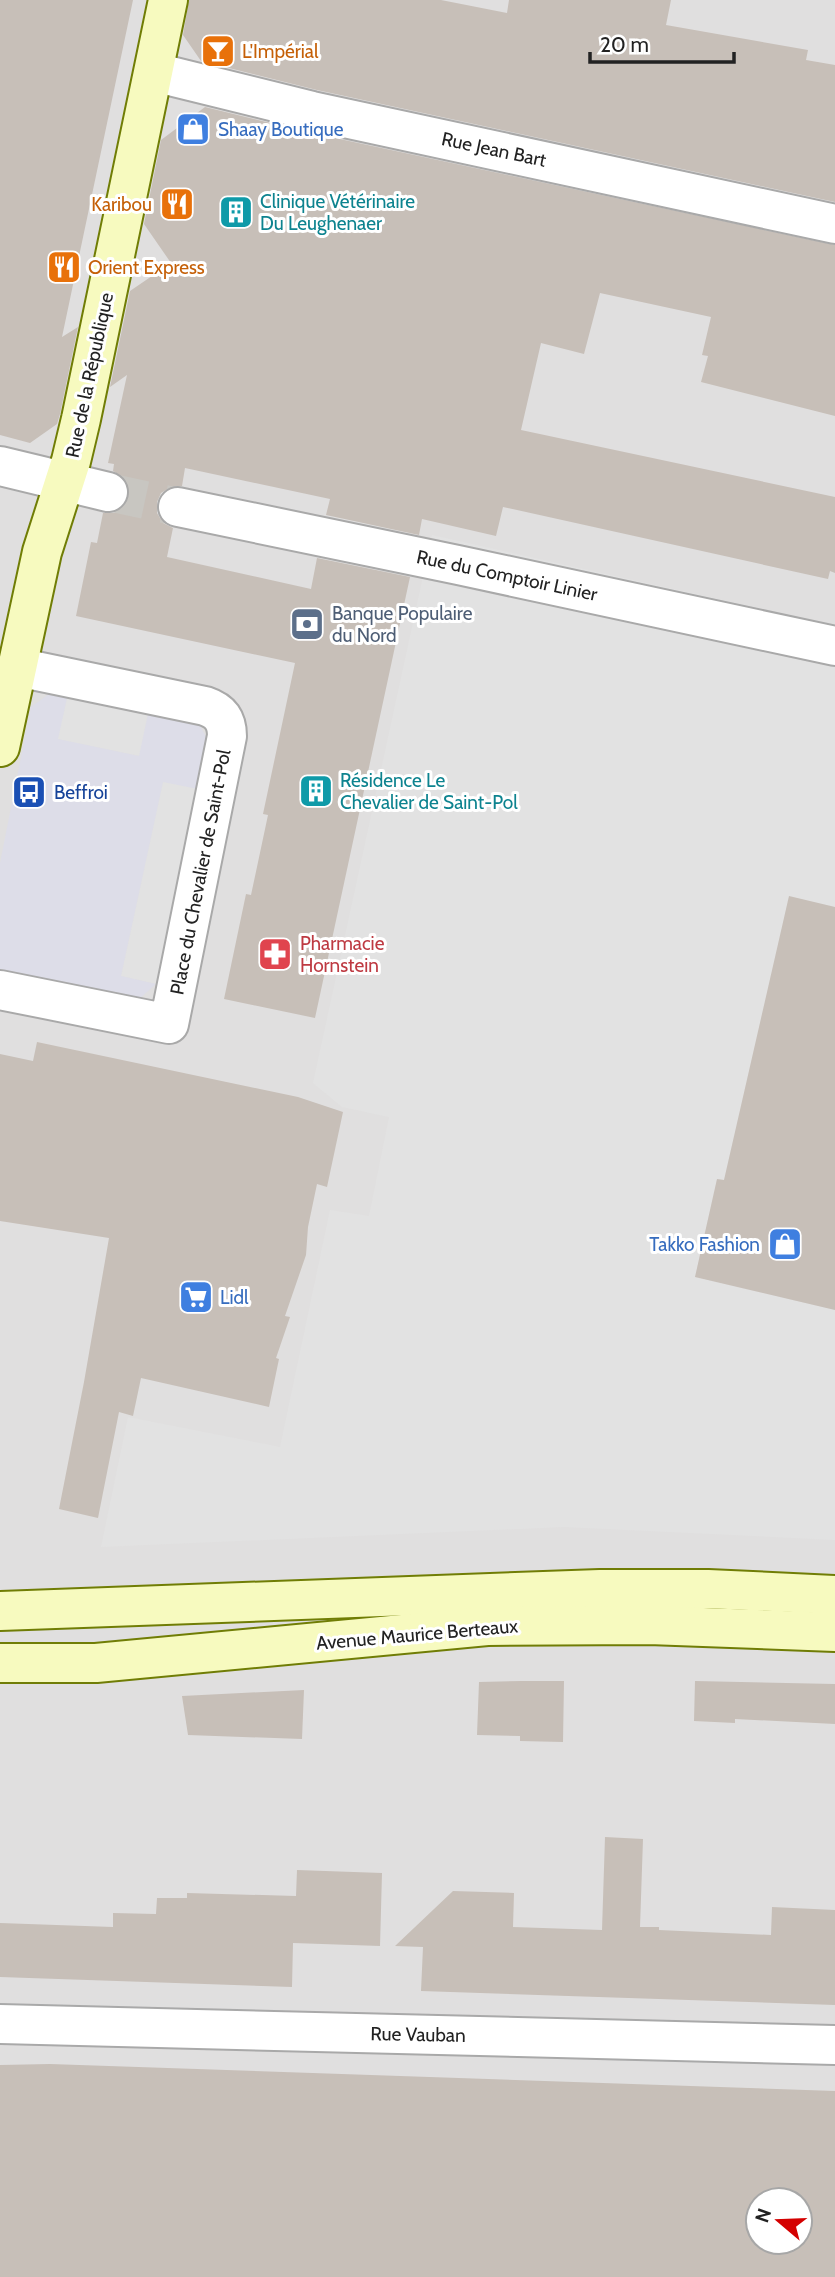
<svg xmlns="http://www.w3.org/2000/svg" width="835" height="2277" viewBox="0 0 835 2277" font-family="Cabin,sans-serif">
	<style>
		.residential { fill: #e0dfdf; fill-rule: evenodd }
		.parking { fill: #e2e2e2 }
		.plaza { fill: #dddde8 }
		.building { fill: #c7bfb8; fill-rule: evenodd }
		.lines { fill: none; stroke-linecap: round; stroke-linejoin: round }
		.street-tunnel { stroke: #c8c6c1; stroke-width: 38; stroke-dasharray: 38 19; stroke-linecap: butt }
		.street-casing { stroke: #a9a9a9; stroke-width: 42 }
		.secondary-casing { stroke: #707d05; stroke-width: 42 }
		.street { stroke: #fff; stroke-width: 38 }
		.secondary { stroke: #f7fabf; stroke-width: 38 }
		.labels { text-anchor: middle; stroke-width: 6; stroke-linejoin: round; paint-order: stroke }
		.food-label { font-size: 19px; fill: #c56008; stroke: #fff; text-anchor: start }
		.shop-label { font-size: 19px; fill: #366cbe; stroke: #fff; text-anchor: start }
		.street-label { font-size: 19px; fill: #222; stroke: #fff }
		.culture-label { font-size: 19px; fill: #0d838f; stroke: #fff; text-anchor: start }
		.service-label { font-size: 19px; fill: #4e5e75; stroke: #fff; text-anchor: start }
		.transit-label { font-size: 19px; fill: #164399; stroke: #fff; text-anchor: start }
		.health-label { font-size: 19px; fill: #be3a42; stroke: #fff; text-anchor: start }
	</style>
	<rect width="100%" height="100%" fill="#f2efe9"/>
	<path class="residential" d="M0 0H835V2277H0ZM758 2200H800V2242H758Z"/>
	<g class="parking">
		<polygon points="432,535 835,625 835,907 789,897 724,1180 717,1179 695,1277 835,1310 835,1540 564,1527 101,1547 128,1417 280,1447 330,1210 369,1216 389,1117 342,1107 313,1083"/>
		<polygon points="67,698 148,714 140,756 57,739"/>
		<polygon points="163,781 198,789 156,984 121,976"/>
	</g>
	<polygon class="plaza" points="49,694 67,698 58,739 139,756 148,714 199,724 209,742 198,789 163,782 121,976 156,984 138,1000 0,971 0,863 31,707"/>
	<g class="building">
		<polygon points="0,0 133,0 62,337 78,327 60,414 57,424 30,443 0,435"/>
		<polygon points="189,0 441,0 507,13 509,0 671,0 666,25 808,50 806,60 835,65 835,202 317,90 201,61 183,35"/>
		<polygon points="205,107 307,132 835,245 835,416 701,382 708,356 702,355 711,317 600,293 584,354 541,343 521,430 835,497 835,573 830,571 828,579 503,507 496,536 422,519 419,535 326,515 330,499 185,468 182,486 171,487 161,493 157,502 157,513 163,523 173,528 167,557 311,589 317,558 410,577 315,1018 224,999 246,894 251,895 268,815 263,814 295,663 76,616 91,542 97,543 103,513 114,513 123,508 129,496 129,485 123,477 113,471 114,464 108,463 127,375 110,387 130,291 171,263 144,224 161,140"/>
		<polygon points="789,896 835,907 835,1310 695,1277 717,1179 724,1180"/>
		<polygon points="37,1042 298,1097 343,1112 327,1187 317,1184 308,1227 306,1255 285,1316 290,1317 276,1358 279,1359 269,1407 141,1378 133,1416 119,1412 98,1518 59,1509 84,1382 109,1238 0,1221 0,1054 33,1061"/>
		<polygon points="522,1681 564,1681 563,1742 520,1741 520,1736 477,1735 479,1682"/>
		<polygon points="695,1681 835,1684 835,1724 735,1719 735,1723 694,1721"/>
		<polygon points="304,1690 302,1739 188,1735 182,1696"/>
		<polygon points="605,1837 643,1839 640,1927 659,1927 659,1930 771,1935 772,1907 835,1910 835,2005 421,1991 423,1947 395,1946 453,1891 514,1893 513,1927 602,1930"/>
		<polygon points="297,1870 382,1873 380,1946 293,1943 292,1987 0,1977 0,1923 113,1927 113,1913 156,1914 157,1898 187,1898 187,1893 296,1896"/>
		<path d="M50 2064 835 2091V2277H0V2065ZM758 2200H800V2242H758Z"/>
	</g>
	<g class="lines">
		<polyline class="street-tunnel" points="108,492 178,507"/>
		<g class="street-casing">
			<g id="street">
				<polyline points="154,72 312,111 835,224"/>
				<polyline points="0,466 108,492"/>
				<polyline points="178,507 458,565 835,646"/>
				<path d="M0 990 169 1024 227 736C227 720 220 711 205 706L17 667"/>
				<polyline points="0,2024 835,2045"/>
			</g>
		</g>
		<g class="secondary-casing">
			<g id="secondary">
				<polyline points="0,747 42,552 71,461 81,419 168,0"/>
				<polyline points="0,1611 600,1589 708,1589 835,1595"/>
				<polyline points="0,1663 96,1663 487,1626 649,1625 835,1632"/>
			</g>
		</g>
		<use href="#street" class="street"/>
		<use href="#secondary" class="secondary"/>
	</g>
	<defs>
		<g id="bar-square" transform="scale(1.75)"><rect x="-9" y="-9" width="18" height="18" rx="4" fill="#e8710a" stroke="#fff"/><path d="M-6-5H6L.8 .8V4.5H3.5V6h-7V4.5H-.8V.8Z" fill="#fff"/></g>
		<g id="shop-square" transform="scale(1.75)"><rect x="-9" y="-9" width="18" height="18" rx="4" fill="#3f7fe0" stroke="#fff"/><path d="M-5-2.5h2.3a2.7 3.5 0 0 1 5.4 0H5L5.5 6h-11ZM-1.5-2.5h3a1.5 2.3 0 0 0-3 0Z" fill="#fff"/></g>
		<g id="restaurant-square" transform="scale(1.75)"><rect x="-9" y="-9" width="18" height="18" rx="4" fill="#e8710a" stroke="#fff"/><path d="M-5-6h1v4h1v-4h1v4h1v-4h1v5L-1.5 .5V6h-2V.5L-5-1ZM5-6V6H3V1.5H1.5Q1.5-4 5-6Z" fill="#fff"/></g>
		<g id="building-square" transform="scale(1.75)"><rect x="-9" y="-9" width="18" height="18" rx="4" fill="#0f9aa8" stroke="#fff"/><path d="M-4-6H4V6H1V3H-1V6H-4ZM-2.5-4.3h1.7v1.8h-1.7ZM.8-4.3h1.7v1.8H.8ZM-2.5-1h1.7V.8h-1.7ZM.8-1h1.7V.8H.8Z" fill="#fff"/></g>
		<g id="bank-square" transform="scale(1.75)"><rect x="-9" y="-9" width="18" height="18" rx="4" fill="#5c6f8a" stroke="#fff"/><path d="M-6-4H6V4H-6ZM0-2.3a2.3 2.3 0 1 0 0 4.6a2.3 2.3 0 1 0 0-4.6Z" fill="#fff"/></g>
		<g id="bus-square" transform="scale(1.75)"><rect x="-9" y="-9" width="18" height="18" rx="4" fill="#1a4fb4" stroke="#fff"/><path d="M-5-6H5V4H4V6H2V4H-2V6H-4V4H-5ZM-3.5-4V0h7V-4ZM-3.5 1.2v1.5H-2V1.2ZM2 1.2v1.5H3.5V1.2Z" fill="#fff"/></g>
		<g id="pharmacy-square" transform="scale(1.75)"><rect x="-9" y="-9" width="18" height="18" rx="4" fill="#e0444e" stroke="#fff"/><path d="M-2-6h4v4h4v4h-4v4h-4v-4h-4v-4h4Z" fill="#fff"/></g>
		<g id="supermarket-square" transform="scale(1.75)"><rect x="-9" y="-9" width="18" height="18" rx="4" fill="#3f7fe0" stroke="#fff"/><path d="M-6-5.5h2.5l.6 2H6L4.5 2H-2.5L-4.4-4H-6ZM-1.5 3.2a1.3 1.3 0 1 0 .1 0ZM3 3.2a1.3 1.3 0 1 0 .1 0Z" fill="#fff"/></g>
	</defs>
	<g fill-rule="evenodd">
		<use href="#bar-square" x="218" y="51"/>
		<use href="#shop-square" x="193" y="129"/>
		<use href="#restaurant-square" x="177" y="204"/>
		<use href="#building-square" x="236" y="212"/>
		<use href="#restaurant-square" x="64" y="267"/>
		<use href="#bank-square" x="307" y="624"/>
		<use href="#building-square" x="316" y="791"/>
		<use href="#bus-square" x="29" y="792"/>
		<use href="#pharmacy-square" x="275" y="954"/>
		<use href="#shop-square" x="785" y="1244"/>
		<use href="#supermarket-square" x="196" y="1297"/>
	</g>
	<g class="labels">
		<g class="food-label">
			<text x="242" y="58">L'Impérial</text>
			<text x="152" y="211" text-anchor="end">Karibou</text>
			<text x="88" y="274">Orient Express</text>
		</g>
		<g class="shop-label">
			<text x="218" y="136">Shaay Boutique</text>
			<text x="760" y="1251" text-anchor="end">Takko Fashion</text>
			<text x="220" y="1304">Lidl</text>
		</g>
		<g class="street-label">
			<text transform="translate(494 149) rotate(12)" y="7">Rue Jean Bart</text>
			<text transform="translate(89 375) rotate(-78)" y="7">Rue de la République</text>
			<text transform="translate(507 575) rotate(12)" y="7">Rue du Comptoir Linier</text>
			<text transform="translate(200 872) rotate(-79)" y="7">Place du Chevalier de Saint-Pol</text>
			<text transform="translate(417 1634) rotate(-5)" y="7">Avenue Maurice Berteaux</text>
			<text transform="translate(418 2034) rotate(1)" y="7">Rue Vauban</text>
		</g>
		<g class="culture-label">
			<text x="260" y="208">Clinique Vétérinaire<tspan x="260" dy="22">Du Leughenaer</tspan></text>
			<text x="340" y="787">Résidence Le<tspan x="340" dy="22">Chevalier de Saint-Pol</tspan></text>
		</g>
		<g class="service-label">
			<text x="332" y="620">Banque Populaire<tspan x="332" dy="22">du Nord</tspan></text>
		</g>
		<g class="transit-label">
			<text x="54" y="799">Beffroi</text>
		</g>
		<g class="health-label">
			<text x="300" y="950">Pharmacie<tspan x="300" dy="22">Hornstein</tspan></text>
		</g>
	</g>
	<g transform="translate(779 2221) rotate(289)"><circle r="33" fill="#ffffff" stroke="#a7a7a7" stroke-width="2"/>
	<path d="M0-5L12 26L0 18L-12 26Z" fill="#d40000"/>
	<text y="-10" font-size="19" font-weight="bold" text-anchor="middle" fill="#222222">N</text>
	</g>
	<path d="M590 52v10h144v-10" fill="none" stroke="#222222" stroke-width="3.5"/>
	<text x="600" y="52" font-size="21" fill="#222222" stroke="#ffffff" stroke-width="5" paint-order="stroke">20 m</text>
</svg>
